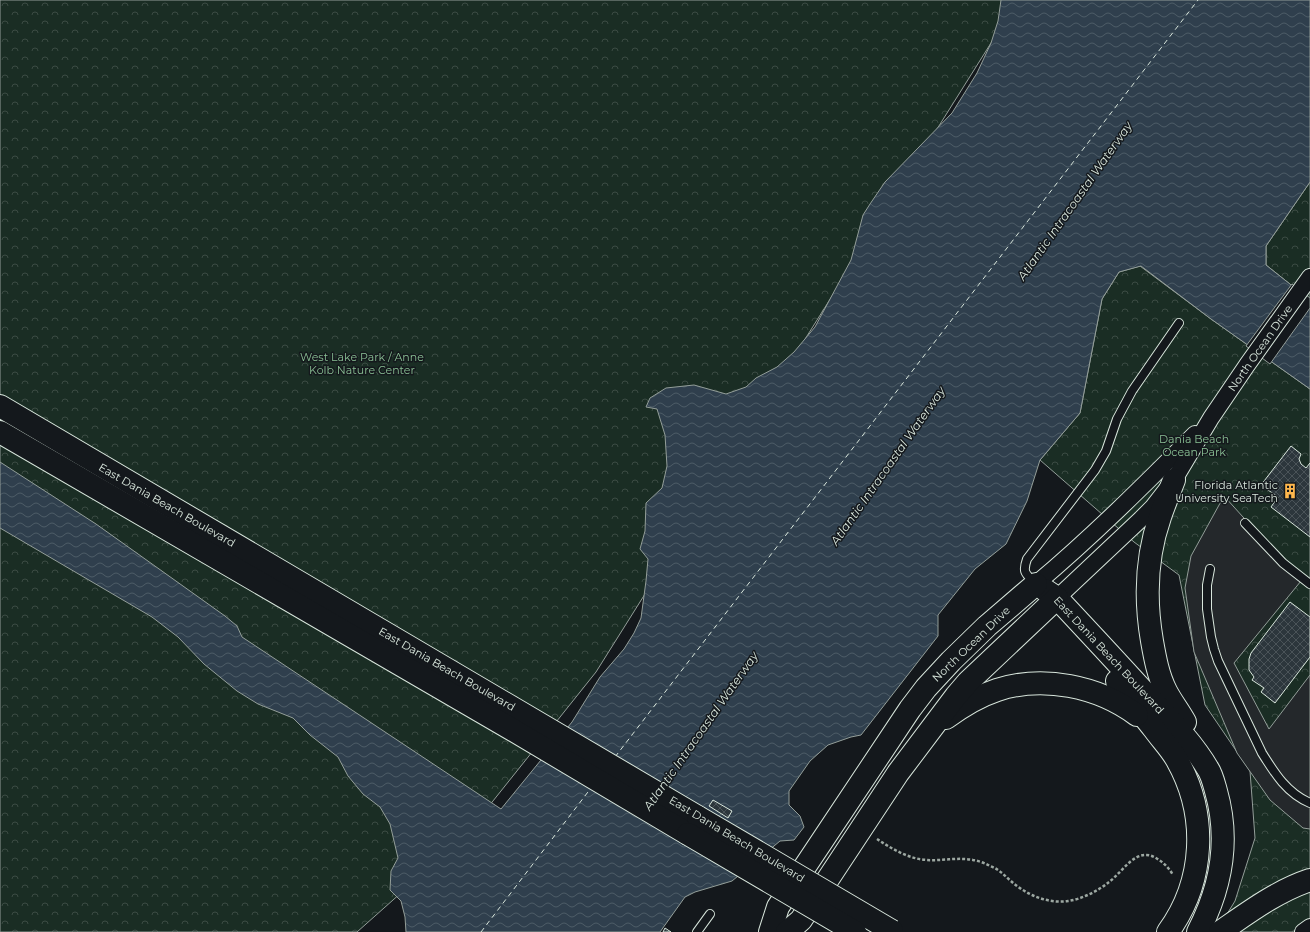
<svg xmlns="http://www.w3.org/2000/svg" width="1310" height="932" viewBox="0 0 1310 932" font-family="Montserrat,sans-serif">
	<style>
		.park { fill: url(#park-crowns); stroke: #939e99 }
		.parking { fill: #24282b; stroke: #939e99 }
		.water { fill: url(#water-waves); stroke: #939e99 }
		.pier { fill: #14181c; stroke: #939e99 }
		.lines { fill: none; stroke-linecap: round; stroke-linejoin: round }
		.ferry { stroke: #d8e6dc; stroke-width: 1; stroke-dasharray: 5 4; stroke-linecap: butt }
		.building { fill: url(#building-cross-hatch); stroke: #d8e6dc }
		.service-casing { stroke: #d8e6dc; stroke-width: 10 }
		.minor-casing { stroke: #d8e6dc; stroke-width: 18 }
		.primary-casing { stroke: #d8e6dc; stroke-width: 24 }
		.path { stroke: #9da8a2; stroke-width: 2.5; stroke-dasharray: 3 2; stroke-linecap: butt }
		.service { stroke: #14181c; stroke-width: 8 }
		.minor { stroke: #14181c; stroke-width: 16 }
		.primary { stroke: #14181c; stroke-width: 22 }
		.primary-bridge-casing { stroke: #d8e6dc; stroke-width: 24; stroke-linecap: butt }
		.primary-bridge { stroke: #14181c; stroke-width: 22 }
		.labels { text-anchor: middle; stroke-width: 3; stroke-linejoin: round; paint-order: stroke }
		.street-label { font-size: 11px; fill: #d8e6dc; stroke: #14181c }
		.park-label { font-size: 11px; fill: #8ac095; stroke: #14181c }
		.poi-label { font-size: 11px; fill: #d8e6dc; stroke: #14181c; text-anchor: end }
		.water-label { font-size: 12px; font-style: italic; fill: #d8e6dc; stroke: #14181c }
	</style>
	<defs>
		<pattern id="park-crowns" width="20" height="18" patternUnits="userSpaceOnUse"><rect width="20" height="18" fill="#1a2d24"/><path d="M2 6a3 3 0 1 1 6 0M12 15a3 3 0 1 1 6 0" fill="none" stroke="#3b4b43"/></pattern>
		<pattern id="water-waves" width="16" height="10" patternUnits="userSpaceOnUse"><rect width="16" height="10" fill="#2f3f4d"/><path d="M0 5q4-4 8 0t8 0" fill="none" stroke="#4c5b66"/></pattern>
		<pattern id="building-cross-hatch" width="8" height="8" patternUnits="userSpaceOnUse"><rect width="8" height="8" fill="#2c363c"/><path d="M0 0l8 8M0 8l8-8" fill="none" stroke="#4a5358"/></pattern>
	</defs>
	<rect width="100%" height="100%" fill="#14181c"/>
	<g class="park">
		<polygon points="0,0 1018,0 596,672 465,836 357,932 0,932"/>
		<polygon points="1310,182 1310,300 1266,265 1266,246"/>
		<polygon points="1140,266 1211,319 1310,389 1310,932 1216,932 1235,901 1255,838 1250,771 1205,705 1179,575 1134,542 1040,460 1080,413 1102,299 1119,272"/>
	</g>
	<polygon class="parking" points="1224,496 1301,581 1234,663 1269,729 1310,675 1310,829 1303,828 1270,800 1237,753 1194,652 1185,588 1191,556"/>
	<polygon class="water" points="1001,0 1310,0 1310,182 1266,246 1266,265 1310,300 1310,389 1211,319 1141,266 1119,272 1102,299 1080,413 1040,460 1027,501 1006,544 975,569 938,615 938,636 861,735 851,737 828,745 810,761 789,791 789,805 800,816 804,827 794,840 780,841 732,881 695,892 685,897 660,932 406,932 405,917 401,901 390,890 391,871 398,858 390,824 380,807 363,794 348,776 338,757 310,735 293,718 258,704 237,691 204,664 178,637 152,617 0,528 0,462 96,524 225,616 237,626 242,637 501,809 572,722 600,677 624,649 634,633 641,618 646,581 648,559 640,549 645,531 646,503 662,488 667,466 665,435 657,409 646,407 650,398 666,388 694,385 726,394 746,387 756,378 777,367 794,352 815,327 851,260 863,215 870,204 885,182 952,113 977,73 991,43 998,21"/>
	<polygon class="pier" points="1292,284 1310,298 1310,308 1270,364 1246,346"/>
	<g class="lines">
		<g class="ferry">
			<polyline points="615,757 1198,0"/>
			<polyline points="481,932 591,788"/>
		</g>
	</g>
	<g class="building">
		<polygon points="1291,446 1301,454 1299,459 1301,464 1306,468 1310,463 1310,537 1271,507 1278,497 1261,485"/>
		<polygon points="1290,602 1310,617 1310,657 1275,703 1261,692 1264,688 1252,680 1254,677 1249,670 1249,659 1251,653"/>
		<polygon points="713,800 732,811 728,818 709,806"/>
		<polygon points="665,928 671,932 663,932"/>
	</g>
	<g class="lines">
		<g class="service-casing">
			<g id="service">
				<polyline points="1245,523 1283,563 1310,584"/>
				<path d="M1210 569 1207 585V609L1211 637 1214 649 1218 661 1262 753C1275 774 1287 793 1310 803"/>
				<path d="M1035 583C1026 574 1022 573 1027 559L1095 470 1106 451 1117 419 1132 391 1179 323"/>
				<polyline points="697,932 710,914"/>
			</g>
		</g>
		<g class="minor-casing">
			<g id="minor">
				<path d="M1036 584C1092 537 1144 485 1195 434"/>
				<polyline points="1057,598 1141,519 1153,507 1174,480 1211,418 1247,365 1310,277"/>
				<polyline points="1303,932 1310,927"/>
			</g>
		</g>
		<g class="primary-casing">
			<g id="primary">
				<polyline points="0,406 698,817"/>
				<polyline points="0,432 513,730 688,834"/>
				<path d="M1174 480C1169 493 1164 505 1160 517 1146 557 1145 600 1152 641 1155 658 1158 675 1166 691 1171 701 1179 711 1185 722"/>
				<path d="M1045 590 1057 598C1086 629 1115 660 1144 692 1166 716 1191 740 1208 769 1212 775 1214 784 1216 791 1230 840 1221 888 1198 932"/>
				<path d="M1117 681C1129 697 1141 713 1154 729 1162 740 1171 749 1177 760 1208 815 1205 881 1168 932"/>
				<path d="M946 718C962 706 979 696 997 690 1043 675 1098 686 1137 715"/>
				<polyline points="770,932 778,907 910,709 926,688 951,661 987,626 1036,584"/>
				<polyline points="787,932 801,920 898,773 956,696 968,682 1057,598"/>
				<path d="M1220 932C1249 912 1277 891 1310 880"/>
			</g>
		</g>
		<path class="path" d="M877 839C892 849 909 859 927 860 942 861 958 857 973 860 979 861 985 863 990 866 999 869 1005 876 1012 882 1027 895 1048 904 1068 901 1082 899 1098 891 1109 882 1123 872 1136 846 1156 858 1163 862 1169 868 1173 875"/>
		<use href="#service" class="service"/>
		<use href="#minor" class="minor"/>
		<use href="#primary" class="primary"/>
		<g class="primary-bridge-casing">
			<g id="primary-bridge">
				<polyline points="698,817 892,931"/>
				<polyline points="688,834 855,932"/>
			</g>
		</g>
		<use href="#primary-bridge" class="primary-bridge"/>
	</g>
	<defs>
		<g id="building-bare" transform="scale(1.2)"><path d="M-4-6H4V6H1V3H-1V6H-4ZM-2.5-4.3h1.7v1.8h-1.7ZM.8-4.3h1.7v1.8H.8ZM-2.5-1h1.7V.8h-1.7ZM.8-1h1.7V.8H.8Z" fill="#ffb74d" stroke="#14181c" stroke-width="2.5" paint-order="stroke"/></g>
	</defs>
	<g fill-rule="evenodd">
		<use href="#building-bare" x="1290" y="491"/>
	</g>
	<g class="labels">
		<g class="street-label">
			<text transform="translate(1260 348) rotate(-55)" y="4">North Ocean Drive</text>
			<text transform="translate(167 505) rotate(30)" y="4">East Dania Beach Boulevard</text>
			<text transform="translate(971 644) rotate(-44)" y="4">North Ocean Drive</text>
			<text transform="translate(1109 655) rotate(47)" y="4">East Dania Beach Boulevard</text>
			<text transform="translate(447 669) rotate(30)" y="4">East Dania Beach Boulevard</text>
			<text transform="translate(737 839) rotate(31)" y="4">East Dania Beach Boulevard</text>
		</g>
		<g class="park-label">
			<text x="362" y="361">West Lake Park / Anne<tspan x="362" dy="13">Kolb Nature Center</tspan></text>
			<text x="1194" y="443">Dania Beach<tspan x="1194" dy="13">Ocean Park</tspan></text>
		</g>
		<g class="poi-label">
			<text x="1278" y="489">Florida Atlantic<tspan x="1278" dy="13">University SeaTech</tspan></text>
		</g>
		<g class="water-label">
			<text transform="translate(1075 201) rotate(-55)" y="4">Atlantic Intracoastal Waterway</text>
			<text transform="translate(888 466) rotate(-55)" y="4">Atlantic Intracoastal Waterway</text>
			<text transform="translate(701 731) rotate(-55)" y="4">Atlantic Intracoastal Waterway</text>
		</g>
	</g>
</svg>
